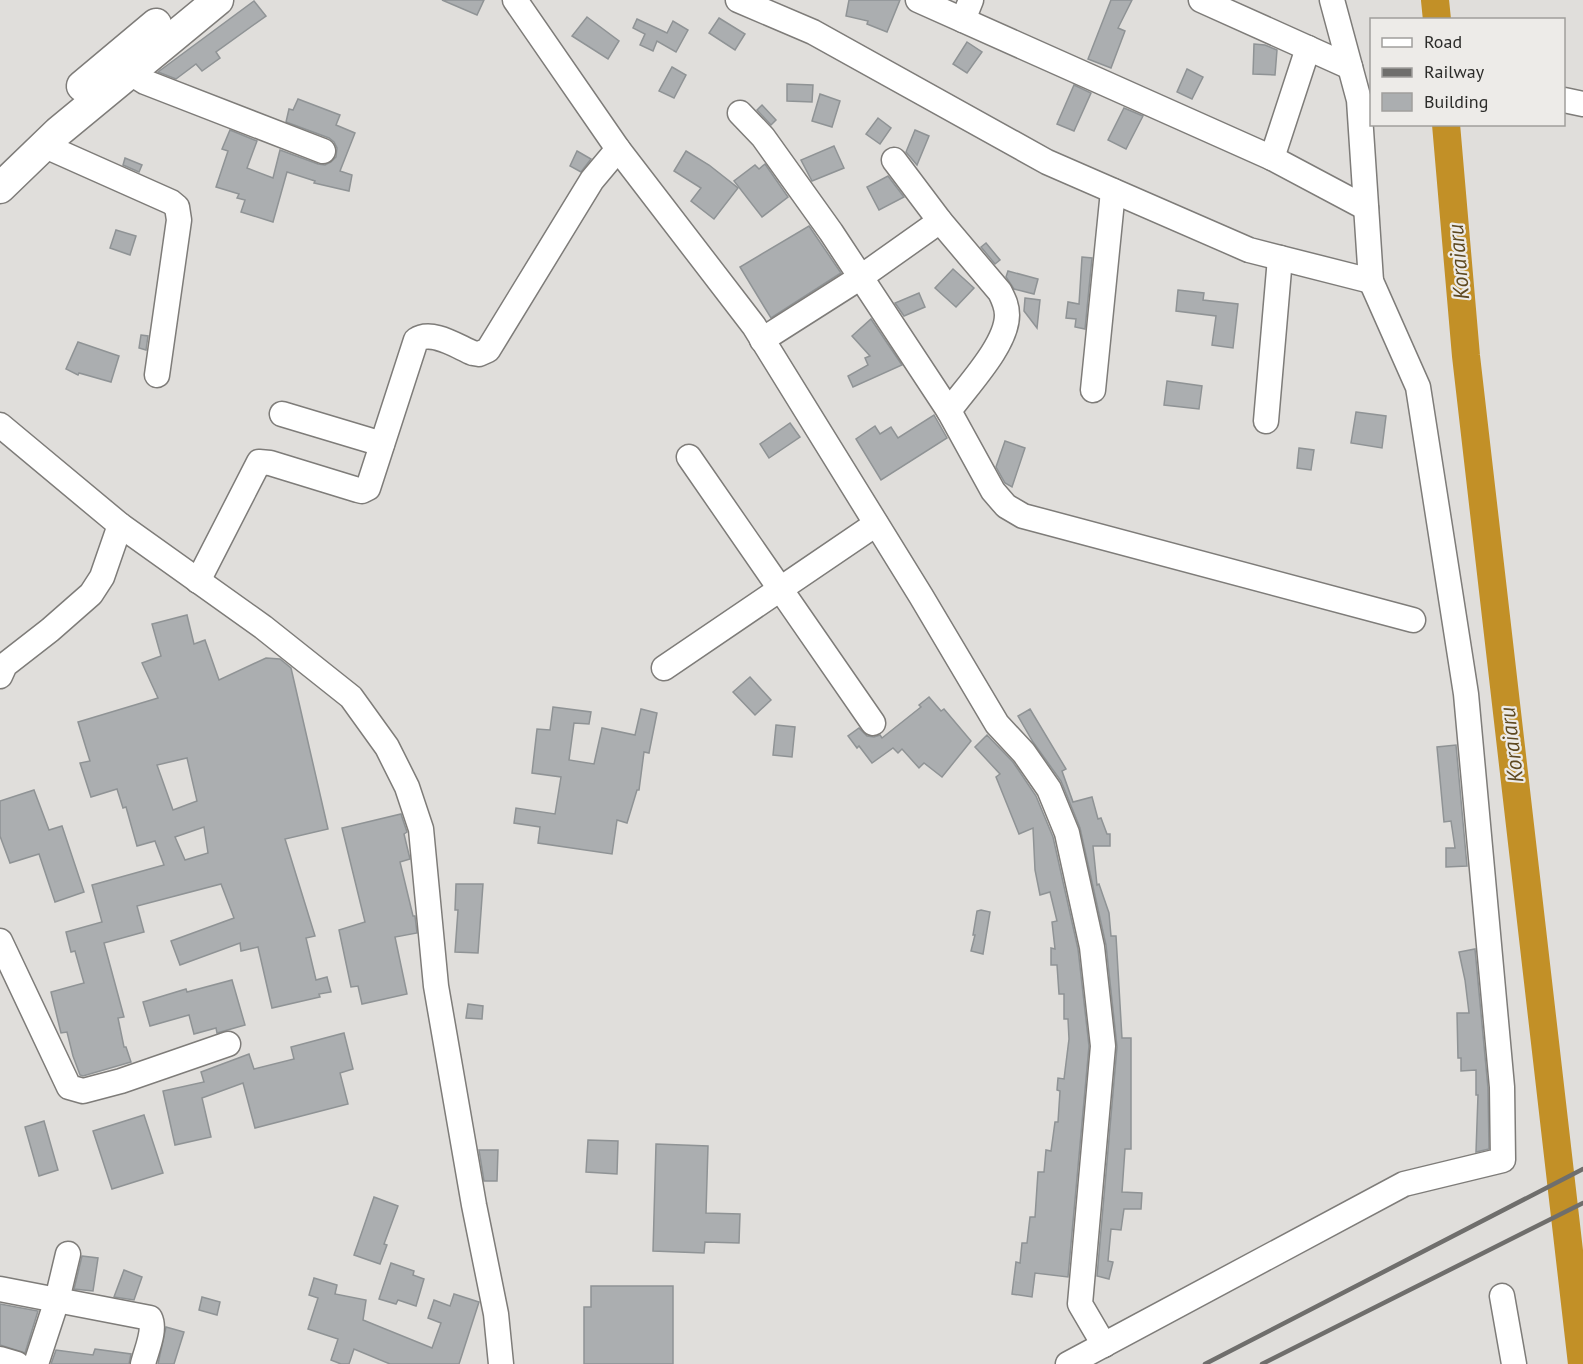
<svg xmlns="http://www.w3.org/2000/svg" width="1583" height="1364" viewBox="0 0 1583 1364" font-family="'PT Sans',sans-serif">
	<style>
		.lines { fill: none; stroke-linecap: round; stroke-linejoin: round }
		.river { stroke: #c29027; stroke-width: 28 }
		.building { fill: #abaeb0; stroke: #8f9395; stroke-width: 1.5; fill-rule: evenodd }
		.minor-casing { stroke: #7e7c79; stroke-width: 27 }
		.major-casing { stroke: #7e7c79; stroke-width: 33 }
		.minor { stroke: #fff; stroke-width: 24 }
		.major { stroke: #fff; stroke-width: 30 }
		.rail { stroke: #6f6e6c; stroke-width: 4.5 }
		.labels { text-anchor: middle; stroke-width: 4.5; stroke-linejoin: round; paint-order: stroke }
		.water-label { font-size: 22px; font-style: italic; fill: #5e4920; stroke: #edebe8 }
	</style>
	<rect width="100%" height="100%" fill="#e0dedb"/>
	<g class="lines">
		<g class="river">
			<polyline points="1435,0 1437,20"/>
			<polyline points="1446,124 1466,356 1582,1364"/>
		</g>
	</g>
	<g class="building">
		<polygon points="442,0 484,0 477,15"/>
		<polygon points="849,0 900,0 887,32 867,24 868,21 846,16"/>
		<polygon points="1111,0 1132,0 1118,28 1125,31 1111,68 1088,59"/>
		<polygon points="254,1 266,16 216,52 220,58 202,71 196,64 176,79 158,72"/>
		<polygon points="587,17 619,41 608,59 572,36"/>
		<polygon points="719,18 745,34 735,50 709,33"/>
		<polygon points="637,19 667,33 673,21 688,30 676,52 657,41 653,51 640,45 645,34 633,28"/>
		<polygon points="967,42 982,52 967,73 953,64"/>
		<polygon points="1254,44 1265,45 1277,50 1275,75 1253,74"/>
		<polygon points="672,67 686,75 674,98 659,91"/>
		<polygon points="1187,69 1203,77 1192,99 1177,92"/>
		<polygon points="787,84 813,85 812,102 787,101"/>
		<polygon points="1074,85 1091,93 1074,131 1057,124"/>
		<polygon points="820,94 840,101 832,127 812,121"/>
		<polygon points="298,99 340,115 336,125 355,133 340,171 352,175 349,191 314,183 315,181 287,172 273,222 241,212 245,200 237,198 239,194 216,187 228,151 222,149 230,130 257,141 247,168 273,178 280,150 318,164 325,165 331,162 336,157 337,148 334,142 329,138 286,122 289,109 293,110"/>
		<polygon points="762,105 776,120 771,125 757,110"/>
		<polygon points="1124,108 1143,116 1126,149 1108,140"/>
		<polygon points="878,118 891,128 880,144 866,134"/>
		<polygon points="915,130 929,136 917,165 906,152"/>
		<polygon points="834,146 844,168 812,181 801,160"/>
		<polygon points="577,151 591,159 581,172 570,166"/>
		<polygon points="686,151 709,165 738,188 714,219 691,201 701,188 674,171"/>
		<polygon points="125,158 142,165 139,172 123,165"/>
		<polygon points="765,164 788,197 762,217 734,181 755,165 759,169"/>
		<polygon points="888,176 904,197 879,210 867,187"/>
		<polygon points="809,226 841,273 771,318 740,267"/>
		<polygon points="116,230 136,236 130,255 110,248"/>
		<polygon points="986,243 1000,260 995,264 981,247"/>
		<polygon points="1082,257 1092,258 1085,329 1075,327 1076,319 1066,318 1068,302 1079,304"/>
		<polygon points="953,269 974,288 956,307 935,288"/>
		<polygon points="1008,271 1038,279 1034,294 1014,289 1006,277"/>
		<polygon points="1178,290 1204,293 1203,300 1238,304 1233,348 1212,345 1216,316 1176,311"/>
		<polygon points="919,293 925,307 904,316 895,303"/>
		<polygon points="1025,298 1040,300 1037,328 1024,311"/>
		<polygon points="871,319 902,365 853,387 848,376 868,365 865,358 870,356 852,336"/>
		<polygon points="141,335 148,336 146,350 139,348"/>
		<polygon points="78,342 119,356 111,382 79,373 78,375 66,369"/>
		<polygon points="1167,381 1202,386 1199,409 1164,405"/>
		<polygon points="1356,412 1386,416 1382,448 1351,443"/>
		<polygon points="934,415 947,438 881,480 856,439 875,426 880,434 891,427 898,438"/>
		<polygon points="790,423 800,437 769,458 760,444"/>
		<polygon points="1005,441 1025,448 1012,487 1005,483 996,467"/>
		<polygon points="1299,448 1314,450 1311,470 1297,468"/>
		<path d="M187 615 194 644 205 640 219 680 266 658 280 659 291 668 328 829 285 839 315 936 306 938 316 980 327 977 331 992 319 994 320 997 272 1008 258 947 241 951 240 943 180 965 171 941 234 918 221 884 137 906 144 932 104 943 124 1017 118 1018 124 1047H126L131 1062 83 1076 80 1075 73 1056 67 1032 61 1033 51 992 84 983 75 951 71 952 66 932 102 922 92 885 164 865 155 841 137 846 126 807 123 808 117 789 91 797 80 763 90 761 78 722 158 698 142 663 161 656 152 624ZM187 758 197 801 173 810 157 765ZM204 827 208 853 185 860 175 837Z"/>
		<polygon points="750,677 771,700 755,715 733,692"/>
		<polygon points="929,697 941,711 944,709 971,741 942,777 924,763 919,768 902,749 898,753 893,748 872,763 859,746 857,748 848,736 859,728 867,736 874,737 880,735 882,738 921,707 919,705"/>
		<polygon points="553,707 591,712 589,724 574,723 569,760 594,764 602,728 635,735 641,709 657,713 649,753 644,752 639,790 637,790 627,823 617,820 612,854 538,843 540,827 514,823 516,808 555,814 561,777 532,773 537,729 550,730"/>
		<polygon points="1030,709 1066,769 1062,771 1073,802 1092,797 1098,819 1101,818 1107,834 1110,834 1110,846 1093,846 1097,885 1099,884 1109,913 1111,936 1116,936 1122,1038 1131,1038 1131,1149 1125,1149 1122,1192 1142,1193 1141,1209 1124,1209 1121,1230 1111,1229 1108,1261 1113,1262 1109,1279 1097,1276 1117,1047 1106,945 1080,828 1061,781 1033,742 1018,716"/>
		<polygon points="776,725 795,727 792,757 773,755"/>
		<polygon points="987,735 1013,762 1036,796 1053,837 1078,949 1089,1046 1068,1277 1035,1273 1032,1297 1012,1294 1016,1262 1020,1263 1022,1243 1027,1243 1030,1217 1035,1217 1038,1172 1044,1172 1046,1150 1051,1151 1055,1122 1058,1122 1060,1091 1057,1090 1058,1078 1064,1079 1069,1039 1068,1019 1064,1019 1064,994 1059,994 1057,965 1051,965 1051,948 1055,949 1052,922 1057,921 1050,892 1040,895 1035,870 1033,828 1019,834 996,777 1000,774 975,747"/>
		<polygon points="1456,745 1467,866 1446,867 1446,848 1455,848 1451,821 1444,822 1437,747"/>
		<polygon points="34,790 49,830 62,826 84,892 55,902 39,854 10,863 0,836 0,801"/>
		<polygon points="401,814 407,832 404,834 410,859 400,862 413,916 415,916 417,933 395,937 407,994 362,1004 358,986 351,987 339,930 365,922 342,828"/>
		<polygon points="456,884 483,884 478,953 455,952 458,910 455,910"/>
		<polygon points="981,910 990,912 983,954 971,951 975,935 973,935 977,911"/>
		<polygon points="1475,949 1488,1088 1489,1149 1476,1152 1478,1095 1476,1095 1476,1070 1461,1071 1461,1058 1458,1058 1457,1013 1469,1013 1465,980 1459,952"/>
		<polygon points="232,980 245,1025 217,1033 216,1028 194,1034 189,1015 150,1026 143,1002 186,989 187,992"/>
		<polygon points="468,1004 483,1006 482,1019 466,1018"/>
		<polygon points="344,1033 353,1069 340,1073 348,1104 255,1128 243,1083 202,1098 211,1137 175,1145 163,1091 204,1082 201,1072 249,1054 254,1069 294,1059 291,1047"/>
		<polygon points="144,1115 163,1173 112,1189 93,1131"/>
		<polygon points="44,1121 58,1170 39,1176 25,1127"/>
		<polygon points="588,1140 618,1141 617,1174 586,1172"/>
		<polygon points="656,1144 708,1146 706,1213 740,1214 739,1243 705,1242 704,1253 653,1251"/>
		<polygon points="479,1150 498,1150 497,1181 484,1181"/>
		<polygon points="374,1197 398,1206 384,1244 387,1245 380,1264 354,1255"/>
		<polygon points="82,1256 98,1258 93,1291 74,1289"/>
		<polygon points="391,1263 414,1271 413,1275 424,1279 416,1306 398,1300 396,1304 379,1299"/>
		<polygon points="124,1270 142,1277 134,1300 114,1297"/>
		<polygon points="314,1278 337,1285 335,1294 366,1300 363,1320 432,1348 441,1323 428,1318 434,1300 450,1306 454,1294 479,1302 459,1364 390,1364 354,1349 349,1364 341,1364 331,1360 338,1339 308,1329 318,1298 309,1295"/>
		<polygon points="591,1286 673,1286 673,1364 584,1364 584,1307 591,1307"/>
		<polygon points="202,1297 220,1302 217,1315 199,1310"/>
		<polygon points="0,1304 38,1311 25,1353 0,1345"/>
		<polygon points="166,1327 184,1332 174,1364 158,1364"/>
		<polygon points="95,1349 131,1354 129,1364 51,1364 56,1350 93,1355"/>
	</g>
	<g class="lines">
		<g class="minor-casing">
			<g id="minor">
				<polyline points="515,0 618,149 754,326 921,596 997,724 1024,753 1049,789 1067,833 1092,947 1103,1046 1080,1304 1104,1345"/>
				<polyline points="738,0 813,32 1047,162 1249,250 1371,281"/>
				<polyline points="918,0 1272,158 1366,208"/>
				<polyline points="1201,0 1350,67"/>
				<polyline points="963,20 971,0"/>
				<polyline points="119,61 129,72 145,82 323,151"/>
				<polyline points="1564,100 1583,104"/>
				<polyline points="740,113 763,137 831,232 949,411 993,491 1006,506 1023,516 1413,620"/>
				<polyline points="43,145 171,202 177,207 179,220 157,375"/>
				<polyline points="1272,158 1308,48"/>
				<path d="M894 160 940 221 1000 292C1004 300 1007 306 1007 315 1007 345 967 386 949 411"/>
				<polyline points="762,340 861,277 940,221"/>
				<polyline points="1093,390 1113,191"/>
				<polyline points="282,414 382,444"/>
				<polyline points="1266,421 1280,258"/>
				<polyline points="0,425 120,525 102,577 91,594 50,630 5,665 0,676"/>
				<polyline points="689,457 873,723"/>
				<polyline points="120,525 263,627 351,697 387,747 407,787 421,829 436,986 474,1205 496,1314 501,1364"/>
				<path d="M198 581 259 462 270 463 358 490 362 491 368 488 416 340C432 329 458 347 473 353L479 354 488 350 592 180 618 149"/>
				<polyline points="664,668 876,524"/>
				<polyline points="0,941 69,1087 83,1091 121,1081 228,1044"/>
				<path d="M0 1289 150 1318C156 1330 146 1351 143 1364"/>
				<polyline points="1502,1296 1514,1364"/>
				<polyline points="0,1359 17,1364"/>
				<polyline points="36,1364 57,1300 68,1254"/>
				<polyline points="1068,1364 1404,1184 1503,1160 1502,1087 1466,694 1418,387 1371,281 1359,100 1332,0"/>
			</g>
		</g>
		<g class="major-casing">
			<g id="major">
				<polyline points="82,86 156,24"/>
				<polyline points="0,188 58,132 218,0"/>
			</g>
		</g>
		<use href="#minor" class="minor"/>
		<use href="#major" class="major"/>
		<g class="rail">
			<polyline points="1205,1364 1583,1169"/>
			<polyline points="1262,1364 1583,1203"/>
		</g>
	</g>
	<g class="labels">
		<g class="water-label">
			<text transform="translate(1458 262) rotate(-95)" y="8">Koraiaru</text>
			<text transform="translate(1511 745) rotate(-97)" y="8">Koraiaru</text>
		</g>
	</g>
	<rect x="1370" y="18" width="195" height="108" fill="#edebe8" stroke="#a09f9c" stroke-width="1.5"/>
	<rect x="1382" y="38" width="30" height="9" fill="#ffffff" stroke="#a09f9c" stroke-width="1.5"/>
	<text x="1424" y="48" font-size="18" fill="#2c2c2a">Road</text>
	<rect x="1382" y="68" width="30" height="9" fill="#6f6e6c" stroke="#a09f9c" stroke-width="1.5"/>
	<text x="1424" y="78" font-size="18" fill="#2c2c2a">Railway</text>
	<rect x="1382" y="93" width="30" height="18" fill="#abaeb0" stroke="#a09f9c" stroke-width="1.5"/>
	<text x="1424" y="108" font-size="18" fill="#2c2c2a">Building</text>
</svg>
